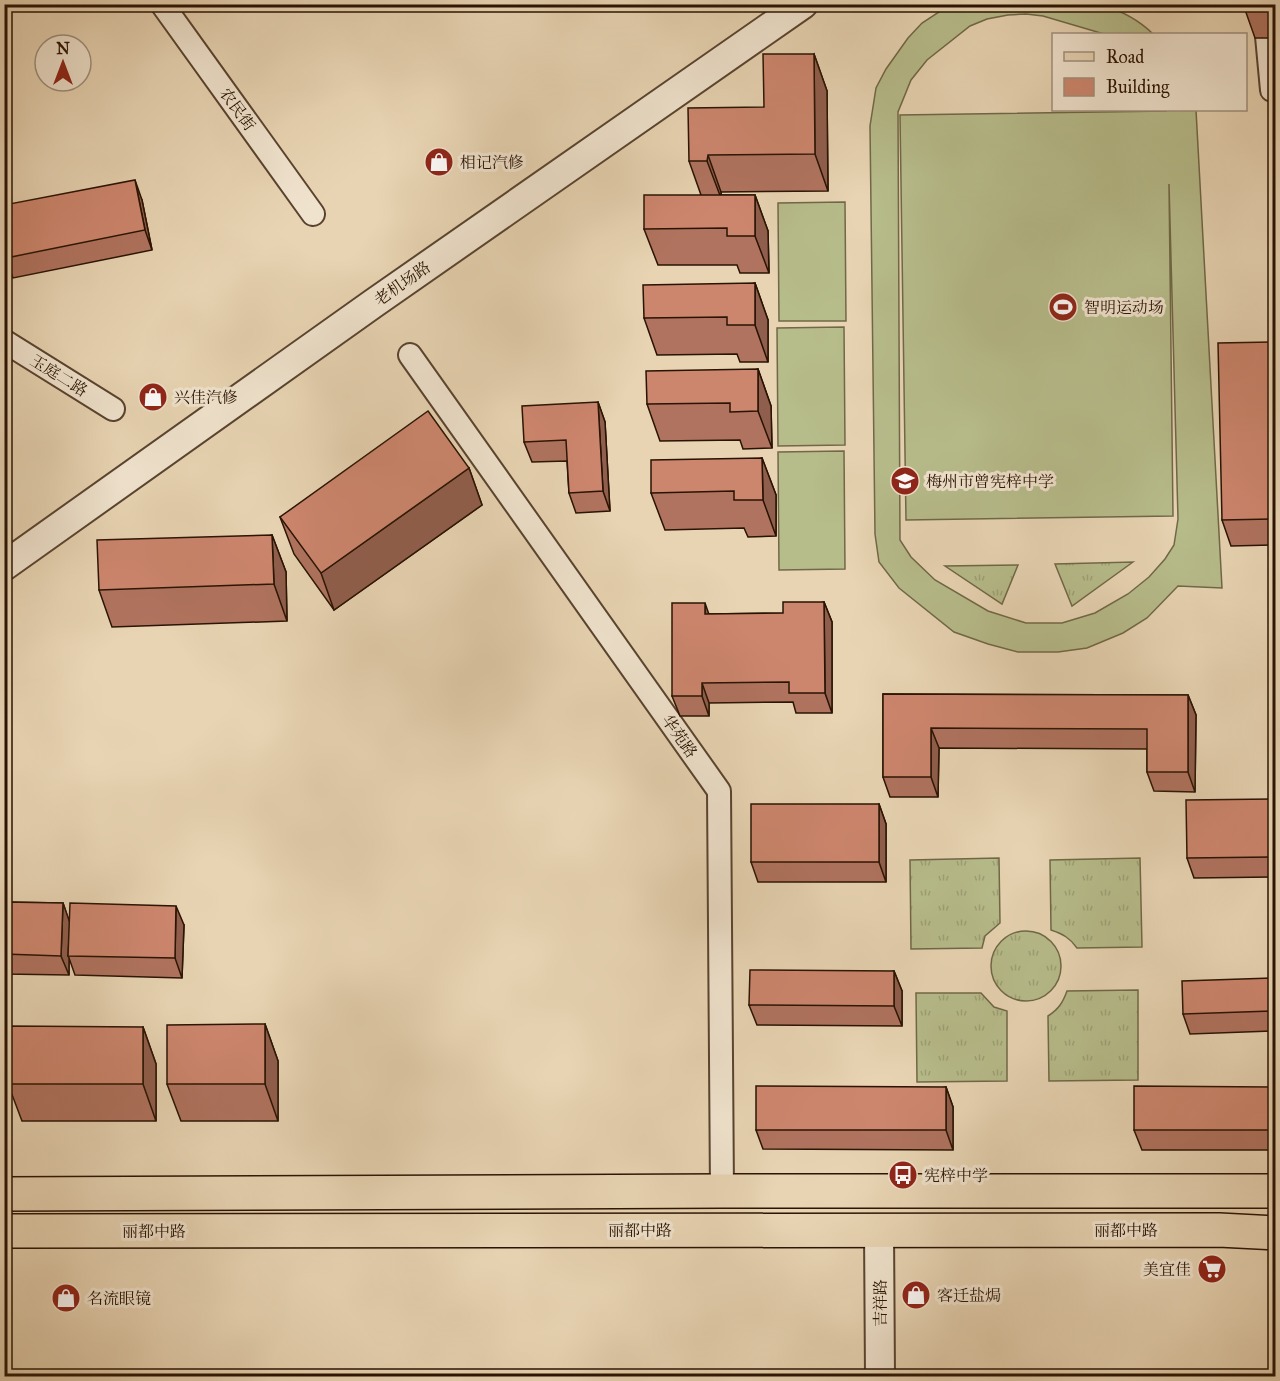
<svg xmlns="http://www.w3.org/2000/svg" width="1280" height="1381" viewBox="0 0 1280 1381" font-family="'IM FELL Great Primer','Noto Serif SC',serif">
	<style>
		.grass { fill: url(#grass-tufts); stroke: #706847; stroke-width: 1.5 }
		.pitch { fill: #b7bc8b; stroke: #706847; stroke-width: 1.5 }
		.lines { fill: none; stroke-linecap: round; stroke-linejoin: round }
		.minor-casing { stroke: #59432f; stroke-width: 26 }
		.tertiary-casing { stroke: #59432f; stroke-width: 32 }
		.primary-casing { stroke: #291303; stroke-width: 36 }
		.minor { stroke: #f0e3ce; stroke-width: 22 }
		.tertiary { stroke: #f0e3ce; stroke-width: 28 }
		.primary { stroke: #e8d4b3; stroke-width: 33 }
		.wall { fill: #b0735f; stroke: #291303; stroke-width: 1.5 }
		.shaded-wall { fill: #905e4d; stroke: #291303; stroke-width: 1.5 }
		.building { fill: #cd866e; stroke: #291303; stroke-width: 1.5 }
		.labels { text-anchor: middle; stroke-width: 6; stroke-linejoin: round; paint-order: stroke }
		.street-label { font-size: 16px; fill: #291303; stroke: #f0e3ce }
		.poi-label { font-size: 16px; fill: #291303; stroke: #f0e3ce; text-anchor: start }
	</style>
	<defs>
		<pattern id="grass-tufts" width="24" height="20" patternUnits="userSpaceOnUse" patternTransform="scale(1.5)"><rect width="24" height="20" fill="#b7bc8b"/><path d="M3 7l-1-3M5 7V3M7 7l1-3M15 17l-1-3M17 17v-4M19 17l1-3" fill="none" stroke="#9da176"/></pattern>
	</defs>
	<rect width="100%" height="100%" fill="#e8d4b3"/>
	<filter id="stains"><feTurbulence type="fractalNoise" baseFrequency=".00333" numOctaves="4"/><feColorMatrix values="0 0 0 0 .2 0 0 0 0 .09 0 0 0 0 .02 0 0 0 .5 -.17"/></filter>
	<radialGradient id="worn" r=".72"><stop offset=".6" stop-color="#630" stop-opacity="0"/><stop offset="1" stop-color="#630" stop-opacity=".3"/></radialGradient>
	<g class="grass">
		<polygon points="1133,562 1072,606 1055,564"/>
		<polygon points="1018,565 1002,604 945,566"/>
		<polygon points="999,858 1000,923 985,936 982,948 911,949 910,860"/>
		<path d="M1140 858 1142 947 1077 948C1070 938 1063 934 1051 930L1050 860Z"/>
		<circle cx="1026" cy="966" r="35"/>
		<path d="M1138 990V1080L1049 1081 1048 1016C1059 1009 1063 1002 1067 991Z"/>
		<polygon points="916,993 981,993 994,1007 1007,1011 1007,1081 917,1082"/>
	</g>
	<g class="pitch">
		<path d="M951 4 1102 5C1122 11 1139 20 1153 34H1104L1043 16 1026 14 1008 15 987 19 970 26 927 60 911 80 898 112 900 540 911 557 935 580 988 611 1026 623H1062L1095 613 1128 594 1149 577 1165 559 1174 545 1178 519 1169 184 1173 516 906 520 900 115 1166 111V110H1196L1222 588 1178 586 1147 618 1123 633 1087 648 1058 652H1018L988 644 954 632 899 588 879 562 875 534 870 126 876 88 886 69 908 38 922 23Z"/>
		<polygon points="845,202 846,321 779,321 778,203"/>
		<polygon points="844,327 845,445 778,446 777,328"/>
		<polygon points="844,451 845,569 779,570 778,452"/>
	</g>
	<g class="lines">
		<g class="minor-casing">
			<g id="minor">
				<polyline points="162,4 313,214"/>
				<polyline points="1264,4 1272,90 1276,91"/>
				<polyline points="4,341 113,409"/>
				<polyline points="410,355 719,791 722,1191"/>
			</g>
		</g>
		<g class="tertiary-casing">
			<g id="tertiary">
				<polyline points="4,566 374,303 803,4"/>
				<polyline points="879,1230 880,1376"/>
			</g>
		</g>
		<g class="primary-casing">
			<g id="primary">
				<polyline points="4,1194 722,1191 1276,1191"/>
				<polyline points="4,1231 1219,1230 1276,1233"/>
			</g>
		</g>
		<use href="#minor" class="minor"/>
		<use href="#tertiary" class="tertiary"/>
		<use href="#primary" class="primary"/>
	</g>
	<g class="wall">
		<polygon points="1243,4 1275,4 1275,38 1255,38"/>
		<polygon points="814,54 827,91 828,191 721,192 721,195 755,195 768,231 769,273 740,273 737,265 658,265 644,229 701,195 689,161 764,107"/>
		<polygon points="142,200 152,250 13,278 6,258"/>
		<polygon points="755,283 768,320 768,362 740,362 737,354 657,355 644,318"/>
		<polygon points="1275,344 1275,545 1231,546 1222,520"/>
		<polygon points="758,369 771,406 772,448 743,449 740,440 660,441 647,404"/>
		<polygon points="598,402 605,422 610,511 576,513 569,493 567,461 532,462 524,442"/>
		<polygon points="762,458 776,495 776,536 748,537 744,528 665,530 651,493"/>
		<polygon points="469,468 482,505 334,610 294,554 280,517"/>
		<polygon points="272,535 286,572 287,621 112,627 99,590"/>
		<polygon points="824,602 832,622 832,713 796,713 793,702 709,703 709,716 680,716 672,696 709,614 783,613"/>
		<polygon points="883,694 1188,695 1196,715 1195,792 1154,791 1147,772 1147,749 939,748 938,797 890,797 883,777"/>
		<polygon points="1275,799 1275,877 1194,878 1187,858"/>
		<polygon points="879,804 886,824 886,882 758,882 751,862"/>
		<polygon points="4,902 63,903 69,921 184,925 182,978 75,975 69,958 69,975 4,974"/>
		<polygon points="894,971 902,991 902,1026 757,1025 749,1005"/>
		<polygon points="1275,978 1275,1031 1190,1034 1183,1014"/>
		<polygon points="265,1024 278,1061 278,1121 181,1121 167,1084"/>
		<polygon points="143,1027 156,1064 156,1121 22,1121 8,1084"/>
		<polygon points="946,1087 953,1107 953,1150 763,1149 756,1130"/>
		<polygon points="1275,1087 1275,1150 1142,1150 1134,1130"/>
	</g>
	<g class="shaded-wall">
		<polygon points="814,54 827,91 828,191 815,154"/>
		<polygon points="708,155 721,192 721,198 707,161"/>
		<polygon points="135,180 142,200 152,250 145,230"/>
		<polygon points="755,195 768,231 769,273 755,236"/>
		<polygon points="755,283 768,320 768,362 755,325"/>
		<polygon points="758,369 771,406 772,448 758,411"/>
		<polygon points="598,402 605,422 610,511 603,491"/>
		<polygon points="762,458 776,495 776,536 763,500"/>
		<polygon points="469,468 482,505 334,610 321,573"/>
		<polygon points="272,535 286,572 287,621 274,584"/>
		<polygon points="824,602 832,622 832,713 825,693"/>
		<polygon points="705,603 712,623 705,614"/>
		<polygon points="702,683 709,703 709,716 702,696"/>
		<polygon points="1188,695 1196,715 1195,792 1188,772"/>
		<polygon points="931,728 939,748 938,797 931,777"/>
		<polygon points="879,804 886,824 886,882 879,862"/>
		<polygon points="63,903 70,923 68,956 69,958 69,975 61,956"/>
		<polygon points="176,906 184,925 182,978 175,958"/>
		<polygon points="894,971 902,991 902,1026 894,1006"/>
		<polygon points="265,1024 278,1061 278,1121 265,1084"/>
		<polygon points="143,1027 156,1064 156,1121 143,1084"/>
		<polygon points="946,1087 953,1107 953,1150 946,1130"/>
	</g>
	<g class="building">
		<polygon points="763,54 814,54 815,154 708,155 707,161 689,161 688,108 764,107"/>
		<polygon points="135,180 145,230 6,258 4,250 4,205"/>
		<polygon points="644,195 755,195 755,236 727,236 727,228 644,229"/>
		<polygon points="755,283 755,325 727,325 727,317 644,318 643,285"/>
		<polygon points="1275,342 1275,519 1222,520 1218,343"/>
		<polygon points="758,369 758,411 730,412 730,403 647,404 646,371"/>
		<polygon points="598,402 603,491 569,493 566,440 524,442 522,406"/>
		<polygon points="428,411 469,468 321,573 280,517"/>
		<polygon points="762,458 763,500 734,500 734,491 651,493 651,460"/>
		<polygon points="272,535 274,584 99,590 97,540"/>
		<polygon points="783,602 824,602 825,693 789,693 789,682 702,683 702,696 672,696 672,603 705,603 705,614 783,613"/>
		<polygon points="883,694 1188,695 1188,772 1147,772 1147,729 931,728 931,777 883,777"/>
		<polygon points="1275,799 1275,857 1187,858 1186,800"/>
		<rect x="751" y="804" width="128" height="58"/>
		<polygon points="4,902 63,903 61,956 4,954"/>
		<polygon points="70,903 176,906 175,958 68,956"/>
		<polygon points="750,970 894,971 894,1006 749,1005"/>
		<polygon points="1275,978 1275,1011 1183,1014 1182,981"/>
		<polygon points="265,1024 265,1084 167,1084 167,1025"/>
		<polygon points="8,1026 143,1027 143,1084 8,1084"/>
		<polygon points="756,1086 946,1087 946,1130 756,1130"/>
		<polygon points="1134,1086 1275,1087 1275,1130 1134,1130"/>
	</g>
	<defs>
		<g id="shop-disc" transform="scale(1.5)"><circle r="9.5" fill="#8f2418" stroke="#f0e3ce"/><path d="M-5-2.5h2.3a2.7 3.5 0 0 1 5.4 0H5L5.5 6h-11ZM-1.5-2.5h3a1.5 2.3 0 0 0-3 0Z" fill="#fff"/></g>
		<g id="stadium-disc" transform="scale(1.5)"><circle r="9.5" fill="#8f2418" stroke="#f0e3ce"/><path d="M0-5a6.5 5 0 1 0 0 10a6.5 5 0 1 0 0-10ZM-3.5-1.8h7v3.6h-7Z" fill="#fff"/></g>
		<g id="school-disc" transform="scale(1.5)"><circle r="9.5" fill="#8f2418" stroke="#f0e3ce"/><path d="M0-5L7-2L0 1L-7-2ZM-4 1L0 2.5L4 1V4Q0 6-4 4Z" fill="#fff"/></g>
		<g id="bus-disc" transform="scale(1.5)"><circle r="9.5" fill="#8f2418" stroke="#f0e3ce"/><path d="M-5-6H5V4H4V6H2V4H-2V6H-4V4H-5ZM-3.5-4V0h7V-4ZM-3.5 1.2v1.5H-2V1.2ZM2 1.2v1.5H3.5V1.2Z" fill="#fff"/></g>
		<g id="supermarket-disc" transform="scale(1.5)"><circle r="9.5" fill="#8f2418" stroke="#f0e3ce"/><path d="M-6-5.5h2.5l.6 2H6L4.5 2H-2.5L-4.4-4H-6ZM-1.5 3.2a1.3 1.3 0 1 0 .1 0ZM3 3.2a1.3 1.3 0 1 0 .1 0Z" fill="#fff"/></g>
	</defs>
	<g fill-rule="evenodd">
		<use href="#shop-disc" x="439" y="162"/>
		<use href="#stadium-disc" x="1063" y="307"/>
		<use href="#shop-disc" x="153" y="397"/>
		<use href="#school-disc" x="905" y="481"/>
		<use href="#bus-disc" x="903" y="1175"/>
		<use href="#supermarket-disc" x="1212" y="1269"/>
		<use href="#shop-disc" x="916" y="1295"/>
		<use href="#shop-disc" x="66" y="1298"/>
	</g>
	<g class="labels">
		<g class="street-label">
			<text transform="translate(238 109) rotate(54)" y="6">农民街</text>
			<text transform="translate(402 283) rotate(-35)" y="6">老机场路</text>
			<text transform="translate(59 375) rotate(32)" y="6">玉庭二路</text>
			<text transform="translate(680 736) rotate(55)" y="6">华苑路</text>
			<text x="640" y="1236">丽都中路</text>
			<text x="1126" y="1236">丽都中路</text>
			<text x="154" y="1237">丽都中路</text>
			<text transform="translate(880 1303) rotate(-90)" y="6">吉祥路</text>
		</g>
		<g class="poi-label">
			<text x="460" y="168">相记汽修</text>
			<text x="1084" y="313">智明运动场</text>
			<text x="174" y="403">兴佳汽修</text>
			<text x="926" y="487">梅州市曾宪梓中学</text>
			<text x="924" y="1181">宪梓中学</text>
			<text x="1191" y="1275" text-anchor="end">美宜佳</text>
			<text x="937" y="1301">客迁盐焗</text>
			<text x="87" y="1304">名流眼镜</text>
		</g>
	</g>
	<rect width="1280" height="1381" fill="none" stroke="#e8d4b3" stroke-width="24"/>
	<rect x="6" y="6" width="1268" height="1369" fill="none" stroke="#291303" stroke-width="3"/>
	<rect x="12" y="12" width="1256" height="1357" fill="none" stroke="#291303" stroke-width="1.5"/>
	<rect x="1052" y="33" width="195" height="78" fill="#f0e3ce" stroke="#a0907d" stroke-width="1.5"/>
	<rect x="1064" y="52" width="30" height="9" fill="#e8d4b3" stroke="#a0907d" stroke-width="1.5"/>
	<text x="1106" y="63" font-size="18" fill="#291303">Road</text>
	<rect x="1064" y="78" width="30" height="18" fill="#cd866e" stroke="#a0907d" stroke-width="1.5"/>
	<text x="1106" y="93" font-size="18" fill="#291303">Building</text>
	<g transform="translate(63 63)"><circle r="28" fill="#f0e3ce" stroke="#a0907d" stroke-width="1.5"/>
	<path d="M0-4.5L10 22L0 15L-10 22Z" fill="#8f2418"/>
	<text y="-9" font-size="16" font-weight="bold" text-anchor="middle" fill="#291303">N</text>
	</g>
	<rect width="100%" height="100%" filter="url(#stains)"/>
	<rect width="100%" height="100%" fill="url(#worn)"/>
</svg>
